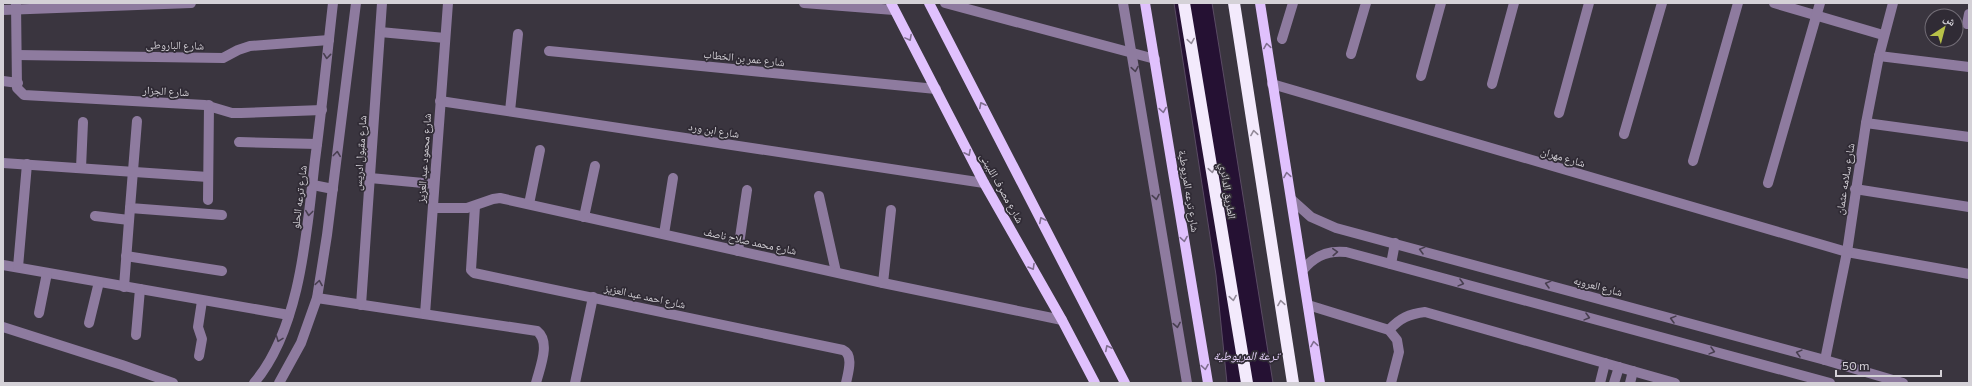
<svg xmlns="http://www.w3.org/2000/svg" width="1972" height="386" viewBox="0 0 1972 386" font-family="Commissioner,'Noto Naskh Arabic',sans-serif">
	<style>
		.water { fill: #251133; stroke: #5a4b64 }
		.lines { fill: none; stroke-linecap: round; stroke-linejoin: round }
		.minor { stroke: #8e7b9f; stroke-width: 10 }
		.major { stroke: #e0c1fd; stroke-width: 10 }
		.highway { stroke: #f3eafc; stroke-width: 12 }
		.oneway { stroke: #7f6e8f }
		.oneway2 { stroke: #928a98 }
		.oneway3 { stroke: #483f50 }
		.labels { text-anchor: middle; stroke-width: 3.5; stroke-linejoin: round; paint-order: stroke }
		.street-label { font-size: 11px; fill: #d4d1d7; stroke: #302b35 }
		.water-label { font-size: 12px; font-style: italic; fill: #e6d1fa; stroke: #302b35 }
	</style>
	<rect width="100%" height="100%" fill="#3a353f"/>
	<polygon class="water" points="1174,3 1212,3 1273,383 1227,383 1216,275"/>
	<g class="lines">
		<g class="minor">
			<polyline points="16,3 17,88 24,95 205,105 232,113 241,113 322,110"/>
			<polyline points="804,3 894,10"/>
			<polyline points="945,3 1155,59"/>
			<polyline points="1123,3 1187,383"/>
			<polyline points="1774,3 1883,35"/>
			<polyline points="3,10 191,3"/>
			<polyline points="1967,24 1969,14"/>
			<polyline points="380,32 445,38"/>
			<polyline points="1282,39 1293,3"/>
			<polyline points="549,51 936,89"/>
			<polyline points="1351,54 1366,3"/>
			<polyline points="17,55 223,58 238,50 250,46 329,40"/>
			<polyline points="1879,56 1969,67"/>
			<polyline points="1421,76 1441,3"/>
			<polyline points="3,81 18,83"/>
			<polyline points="1272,84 1847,252 1969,274"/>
			<polyline points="1492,84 1514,3"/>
			<polyline points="440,101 984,183"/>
			<polyline points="510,111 518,34"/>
			<polyline points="1559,113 1589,3"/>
			<polyline points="137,121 130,208 222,215"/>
			<polyline points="1866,123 1969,137"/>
			<polyline points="1624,134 1662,3"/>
			<polyline points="239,142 317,144"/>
			<polyline points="1693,161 1738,3"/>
			<polyline points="3,163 208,177"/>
			<polyline points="81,168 83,122"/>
			<polyline points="370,178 434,184"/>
			<polyline points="1768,183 1820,3"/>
			<polyline points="313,185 333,189"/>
			<polyline points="1855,189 1969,207"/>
			<polyline points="819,196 836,272"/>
			<polyline points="208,200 209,105"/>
			<polyline points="1292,200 1311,217 1336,228 1825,360 1903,383"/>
			<polyline points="529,204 540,150"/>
			<path d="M475 206 471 270 474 273 843 350C854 355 848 373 846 383"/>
			<polyline points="433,208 467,208 493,199 500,198 883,283 1062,320"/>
			<polyline points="95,216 129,220"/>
			<polyline points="584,217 595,166"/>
			<polyline points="664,234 673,178"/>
			<polyline points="738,251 747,190"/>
			<polyline points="126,256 222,271"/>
			<polyline points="1391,264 1395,243"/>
			<polyline points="3,265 289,315"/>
			<polyline points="18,267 27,164"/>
			<path d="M1303 270C1314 256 1328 250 1346 252L1830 383"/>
			<polyline points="883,283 891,210"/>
			<polyline points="124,287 130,208"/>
			<path d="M317 298 537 331C551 342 540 367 536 383"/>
			<polyline points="361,305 382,3"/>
			<polyline points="1308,305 1389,330 1397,340 1399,352 1391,383"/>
			<polyline points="39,313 47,273"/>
			<polyline points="425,314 448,3"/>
			<polyline points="89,323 99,282"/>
			<polyline points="3,327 122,365 173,383"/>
			<path d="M1389 330C1400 318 1409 314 1425 312L1675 383"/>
			<polyline points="136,335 140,289"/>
			<polyline points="199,356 202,339 198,327 202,301"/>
			<polyline points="1825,360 1847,252 1866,123 1879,56 1893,3"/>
			<path d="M254 383C301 328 307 229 315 160 322 108 327 55 333 3"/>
			<polyline points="279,383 301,343 317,298 327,235 356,3"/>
			<polyline points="575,383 593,297"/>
			<polyline points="1600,383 1605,363"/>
			<polyline points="1614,383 1619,367"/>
			<polyline points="1630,383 1633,371"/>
		</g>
		<g class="major">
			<polyline points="891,3 984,183 1062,320 1095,383"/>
			<polyline points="929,3 1125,383"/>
			<polyline points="1145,3 1208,383"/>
			<polyline points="1260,3 1320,383"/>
		</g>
		<g class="highway">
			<polyline points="1184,3 1247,383"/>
			<polyline points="1234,3 1293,383"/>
		</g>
	</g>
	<defs><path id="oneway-chevron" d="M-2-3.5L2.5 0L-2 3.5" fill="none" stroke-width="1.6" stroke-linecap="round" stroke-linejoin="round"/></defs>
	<g class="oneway">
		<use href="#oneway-chevron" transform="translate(909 38) rotate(62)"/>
		<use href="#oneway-chevron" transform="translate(1267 46) rotate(-99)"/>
		<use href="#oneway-chevron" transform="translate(982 105) rotate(-117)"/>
		<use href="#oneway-chevron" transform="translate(1163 110) rotate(81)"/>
		<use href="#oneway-chevron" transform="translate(968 153) rotate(63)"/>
		<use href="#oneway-chevron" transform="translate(1287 175) rotate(-99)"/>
		<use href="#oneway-chevron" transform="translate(1042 220) rotate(-117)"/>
		<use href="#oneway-chevron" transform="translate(1184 239) rotate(81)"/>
		<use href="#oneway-chevron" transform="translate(1032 267) rotate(60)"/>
		<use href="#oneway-chevron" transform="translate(1314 344) rotate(-99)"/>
		<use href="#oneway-chevron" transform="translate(1108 348) rotate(-117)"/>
		<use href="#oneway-chevron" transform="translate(1205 367) rotate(81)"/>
	</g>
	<g class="oneway2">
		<use href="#oneway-chevron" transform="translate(1191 41) rotate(81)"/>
		<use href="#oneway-chevron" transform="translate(1254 133) rotate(-99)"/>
		<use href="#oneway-chevron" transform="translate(1212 170) rotate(81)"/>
		<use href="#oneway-chevron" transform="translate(1233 298) rotate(81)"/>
		<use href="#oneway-chevron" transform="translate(1281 303) rotate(-99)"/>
	</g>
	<g class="oneway3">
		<use href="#oneway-chevron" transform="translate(327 56) rotate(96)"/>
		<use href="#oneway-chevron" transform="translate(1135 69) rotate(81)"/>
		<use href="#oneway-chevron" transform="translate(337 154) rotate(-83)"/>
		<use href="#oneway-chevron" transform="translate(1156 197) rotate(80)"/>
		<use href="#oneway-chevron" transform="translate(309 213) rotate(97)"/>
		<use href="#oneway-chevron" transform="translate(1422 250) rotate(-165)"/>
		<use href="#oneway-chevron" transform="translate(1335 252) rotate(-3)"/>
		<use href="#oneway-chevron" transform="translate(319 283) rotate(-81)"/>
		<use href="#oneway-chevron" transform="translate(1461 283) rotate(15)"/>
		<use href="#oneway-chevron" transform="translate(1548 284) rotate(-165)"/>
		<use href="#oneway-chevron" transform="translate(1587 317) rotate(15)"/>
		<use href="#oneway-chevron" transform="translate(1673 319) rotate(-165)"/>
		<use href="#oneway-chevron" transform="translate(1177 325) rotate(80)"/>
		<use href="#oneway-chevron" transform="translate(279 339) rotate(111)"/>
		<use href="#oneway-chevron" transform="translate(1712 351) rotate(15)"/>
		<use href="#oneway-chevron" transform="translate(1799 353) rotate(-165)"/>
	</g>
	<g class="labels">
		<g class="street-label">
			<text transform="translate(175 45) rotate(1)" y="4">شارع الباروطى</text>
			<text transform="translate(744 58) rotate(6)" y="4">شارع عمر بن الخطاب</text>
			<text transform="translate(166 91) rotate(3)" y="4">شارع الجزار</text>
			<text transform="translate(714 130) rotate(9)" y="4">شارع ابن ورد</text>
			<text transform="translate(360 153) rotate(-86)" y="4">شارع مقبول ادريس</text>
			<text transform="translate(1563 157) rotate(16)" y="4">شارع مهران</text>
			<text transform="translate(424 158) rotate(-86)" y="4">شارع محمود عبد العزيز</text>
			<text transform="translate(1845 179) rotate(-81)" y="4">شارع سلامه عثمان</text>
			<text transform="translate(1002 188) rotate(61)" y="4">شارع مصرف اللبينى</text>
			<text transform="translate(1189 191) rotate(81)" y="4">شارع ترعه المريوطية</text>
			<text transform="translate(1228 191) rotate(81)" y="4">الطريق الدائري</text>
			<text transform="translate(299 197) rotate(-83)" y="4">شارع ترعه الحلو</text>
			<text transform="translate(750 241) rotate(12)" y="4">شارع محمد صلاح ناصف</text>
			<text transform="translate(1598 286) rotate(15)" y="4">شارع العروبه</text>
			<text transform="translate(645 296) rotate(12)" y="4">شارع احمد عبد العزيز</text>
		</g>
		<g class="water-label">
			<text x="1246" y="360">ترعة المريوطية</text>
		</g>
	</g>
	<rect width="1972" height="386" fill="none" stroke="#d4d1d7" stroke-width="8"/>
	<g transform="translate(1944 28) rotate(36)"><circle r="19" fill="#302b35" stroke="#726d76"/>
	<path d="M0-3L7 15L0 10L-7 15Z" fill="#b7c148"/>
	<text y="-6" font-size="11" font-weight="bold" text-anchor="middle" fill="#d4d1d7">ش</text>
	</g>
	<path d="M1836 370v6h105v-6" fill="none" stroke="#d4d1d7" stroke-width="2"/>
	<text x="1842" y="370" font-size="12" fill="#d4d1d7" stroke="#302b35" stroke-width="3" paint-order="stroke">50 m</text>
</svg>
